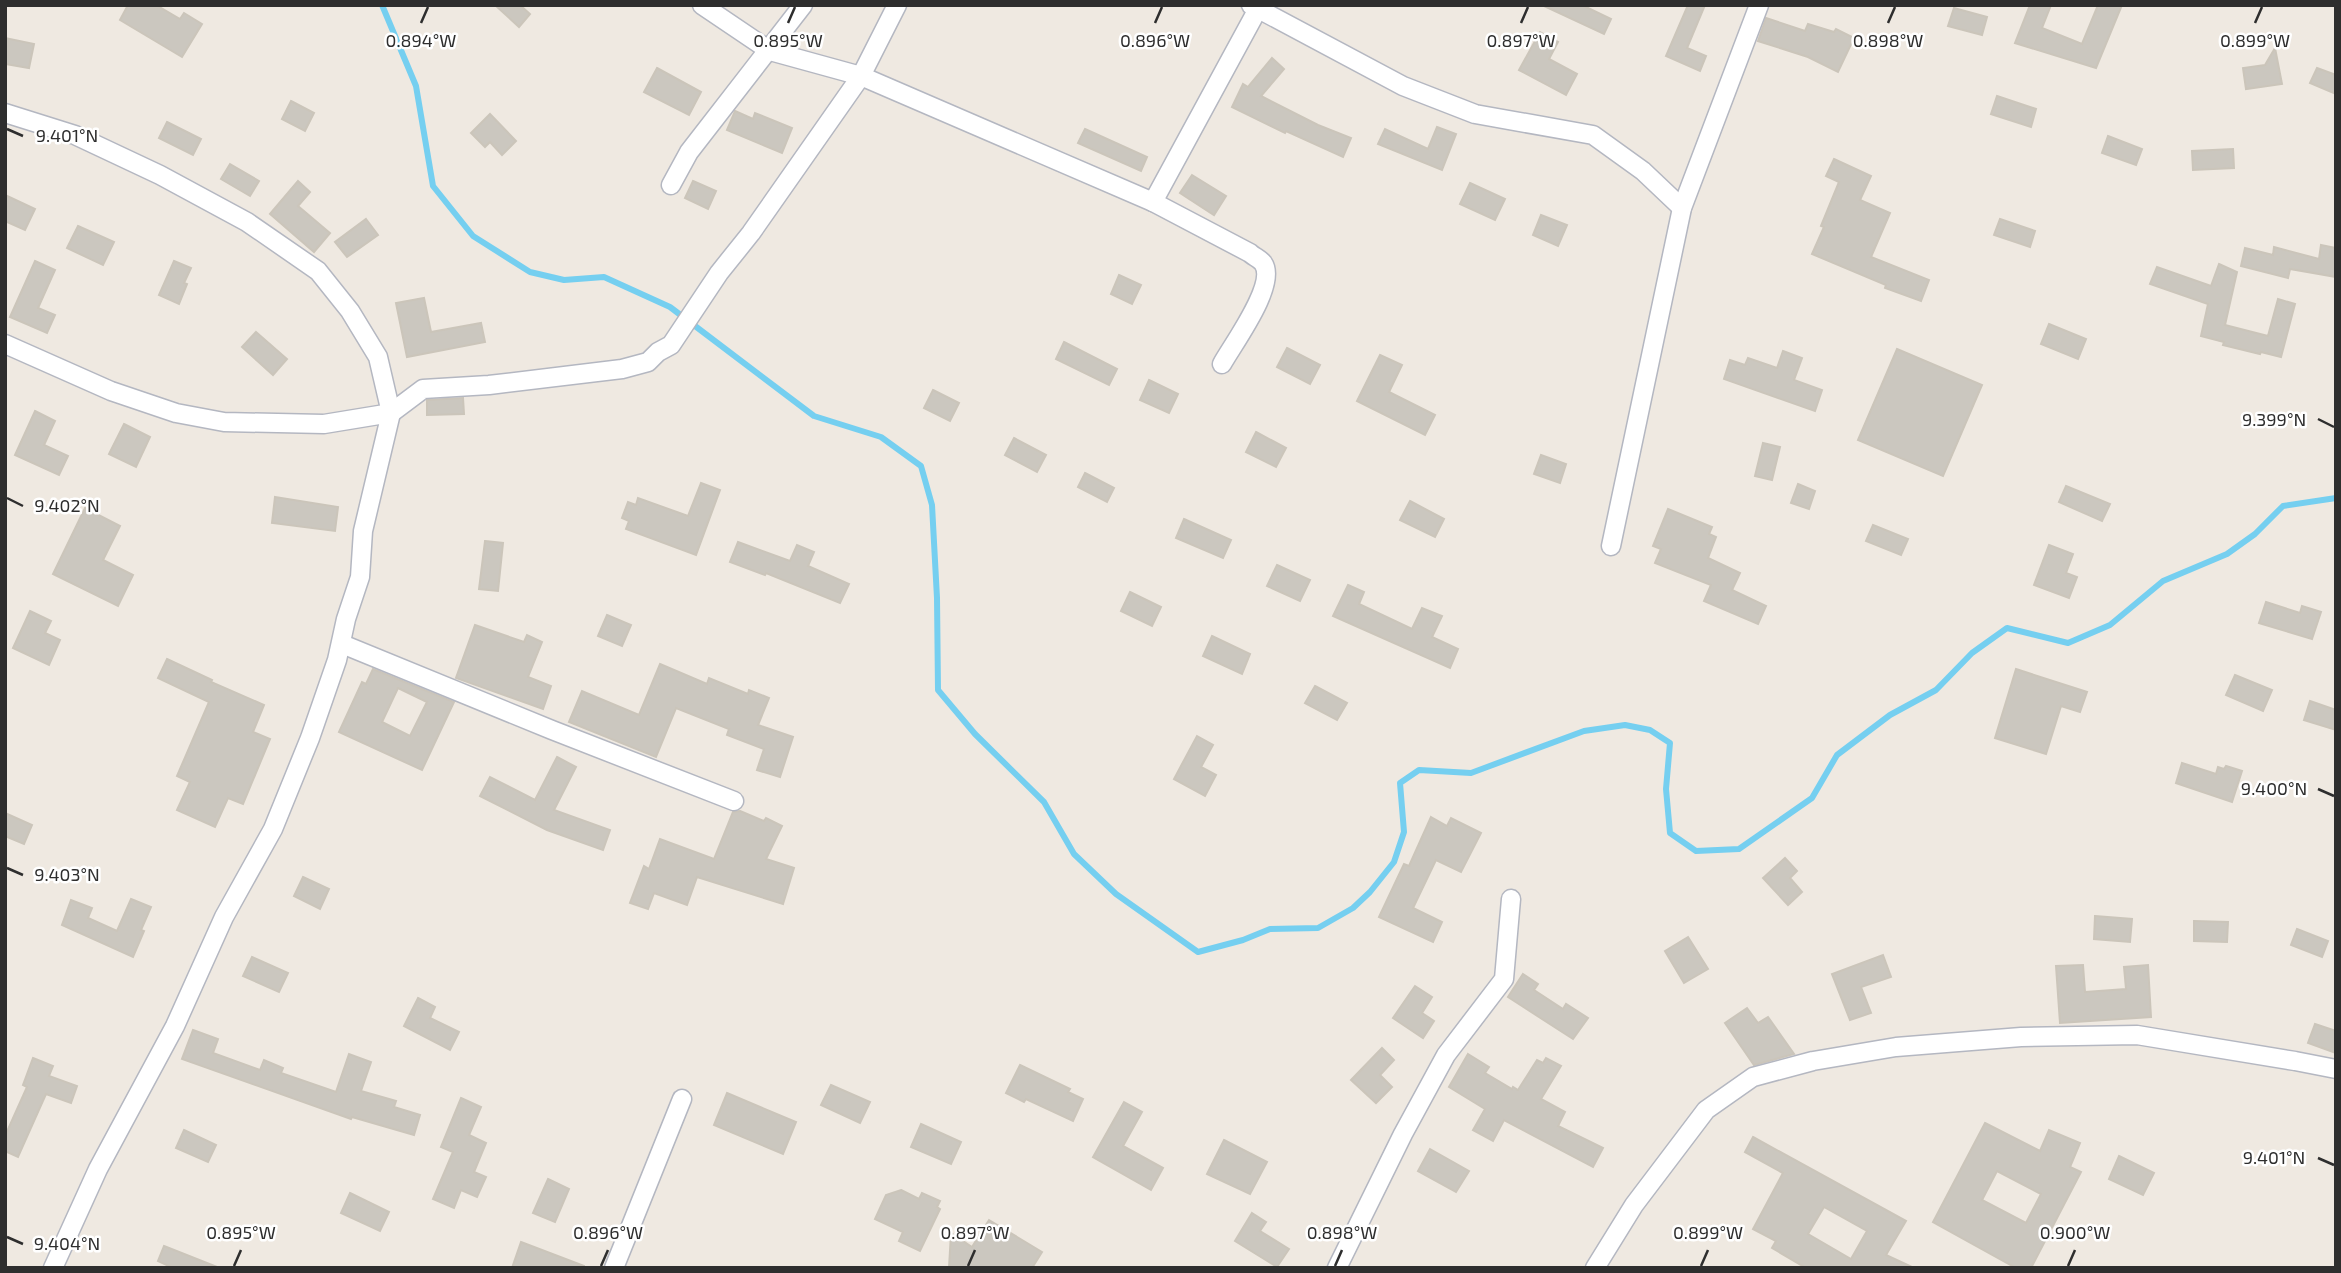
<svg xmlns="http://www.w3.org/2000/svg" width="2341" height="1273" viewBox="0 0 2341 1273" font-family="'Exo 2',sans-serif">
	<style>
		.lines { fill: none; stroke-linecap: round; stroke-linejoin: round }
		.stream { stroke: #75cff0; stroke-width: 6 }
		.building { fill: #cbc7bf; stroke: #cbc5ba; stroke-width: 2; fill-rule: evenodd }
		.minor-casing { stroke: #b4b7c1; stroke-width: 21 }
		.minor { stroke: #fff; stroke-width: 18 }
		.ticks { fill: none; stroke: #2e2e2e; stroke-width: 2.5 }
		.ticks-label { font-size: 18px; text-anchor: middle; fill: #2e2e2e; stroke: #fff; stroke-width: 5; stroke-linejoin: round; paint-order: stroke }
	</style>
	<rect width="100%" height="100%" fill="#efe9e1"/>
	<g class="lines">
		<polyline class="stream" points="382,5 416,86 433,186 473,236 530,272 564,280 604,277 670,307 814,416 881,437 921,466 932,505 937,598 938,690 975,734 1044,802 1074,854 1116,894 1198,952 1243,940 1270,929 1318,928 1353,908 1370,892 1394,862 1404,832 1400,783 1419,770 1471,773 1584,731 1625,725 1650,730 1670,743 1666,789 1670,833 1696,851 1739,849 1812,798 1837,755 1890,715 1936,690 1972,653 2007,628 2068,643 2110,625 2163,581 2227,554 2255,534 2283,506 2336,498"/>
	</g>
	<g class="building">
		<polygon points="128,5 156,5 180,19 184,13 202,24 182,57 120,20"/>
		<polygon points="495,5 520,5 530,14 519,27"/>
		<polygon points="1542,5 1582,5 1611,19 1604,34"/>
		<polygon points="1688,5 1705,5 1687,48 1706,56 1700,71 1666,56"/>
		<polygon points="2030,5 2051,5 2042,28 2082,44 2098,5 2122,5 2096,68 2015,43"/>
		<polygon points="1954,8 1987,17 1982,35 1948,26"/>
		<polygon points="1766,18 1805,31 1808,24 1834,32 1836,29 1854,38 1838,72 1808,57 1758,41"/>
		<polygon points="1540,32 1558,42 1549,59 1577,74 1566,95 1519,70"/>
		<polygon points="5,38 34,44 29,68 5,64"/>
		<polygon points="2275,48 2282,84 2246,89 2243,68 2265,65"/>
		<polygon points="1272,58 1284,69 1261,96 1318,125 1351,138 1343,157 1286,131 1285,133 1232,107 1243,84 1248,87"/>
		<polygon points="657,68 701,92 689,115 644,92"/>
		<polygon points="2317,68 2336,75 2336,94 2310,83"/>
		<polygon points="1997,96 2036,109 2031,127 1991,114"/>
		<polygon points="291,101 314,113 305,131 282,119"/>
		<polygon points="735,111 753,119 755,113 792,128 782,153 727,130"/>
		<polygon points="490,114 516,141 502,155 490,142 485,147 471,133"/>
		<polygon points="167,122 201,139 193,155 159,138"/>
		<polygon points="1437,127 1456,134 1442,170 1378,144 1385,129 1428,149"/>
		<polygon points="1085,129 1147,157 1141,171 1078,143"/>
		<polygon points="2108,136 2142,149 2136,165 2102,153"/>
		<polygon points="2233,149 2234,168 2193,170 2192,151"/>
		<polygon points="1834,159 1871,176 1860,200 1890,213 1871,257 1929,280 1921,301 1885,288 1886,285 1812,254 1824,227 1821,226 1839,182 1826,176"/>
		<polygon points="230,164 259,181 250,196 221,179"/>
		<polygon points="1192,175 1226,196 1214,215 1180,193"/>
		<polygon points="298,181 310,192 298,206 330,233 314,252 270,214"/>
		<polygon points="693,181 716,191 708,209 685,198"/>
		<polygon points="1470,183 1505,199 1495,220 1460,204"/>
		<polygon points="5,195 35,209 25,230 5,221"/>
		<polygon points="1541,215 1567,225 1558,246 1533,235"/>
		<polygon points="366,219 378,235 347,257 335,242"/>
		<polygon points="2000,219 2035,231 2030,247 1994,235"/>
		<polygon points="78,226 114,242 103,265 67,248"/>
		<polygon points="2321,245 2336,248 2336,277 2290,269 2288,278 2241,266 2245,248 2273,255 2274,247 2319,259"/>
		<polygon points="35,261 55,270 38,308 55,315 47,333 10,317"/>
		<polygon points="174,261 191,268 184,283 187,284 179,304 159,295"/>
		<polygon points="2219,264 2237,272 2225,325 2268,336 2278,299 2295,304 2281,357 2261,352 2260,354 2223,345 2224,342 2201,336 2208,304 2150,284 2157,267 2211,286"/>
		<polygon points="1119,275 1141,285 1132,304 1111,294"/>
		<polygon points="424,298 431,332 481,323 485,342 407,357 396,303"/>
		<polygon points="2049,324 2086,339 2078,359 2041,344"/>
		<polygon points="256,332 287,359 273,375 242,347"/>
		<polygon points="1064,342 1117,369 1109,385 1056,359"/>
		<polygon points="1287,348 1320,365 1310,384 1277,367"/>
		<polygon points="1897,349 1982,385 1943,476 1858,440"/>
		<polygon points="1783,351 1802,358 1794,380 1822,390 1815,411 1724,379 1730,360 1745,365 1748,358 1777,368"/>
		<polygon points="1380,355 1402,365 1389,392 1435,415 1425,435 1357,401"/>
		<polygon points="1149,380 1178,394 1169,413 1140,400"/>
		<polygon points="933,390 959,403 950,421 924,408"/>
		<polygon points="463,398 464,414 427,415 427,400"/>
		<polygon points="35,411 55,421 44,445 68,456 59,475 15,455"/>
		<polygon points="124,424 150,437 136,467 109,454"/>
		<polygon points="1256,432 1286,448 1276,467 1246,452"/>
		<polygon points="1014,438 1046,455 1037,472 1005,455"/>
		<polygon points="1763,443 1780,447 1772,480 1755,476"/>
		<polygon points="1541,455 1566,464 1560,483 1534,474"/>
		<polygon points="1085,473 1114,488 1107,502 1078,487"/>
		<polygon points="701,483 720,490 696,555 626,529 629,521 622,518 628,502 636,505 638,498 688,516"/>
		<polygon points="1798,484 1815,491 1809,509 1791,503"/>
		<polygon points="2066,486 2110,504 2102,521 2059,502"/>
		<polygon points="275,497 338,507 335,531 272,523"/>
		<polygon points="1410,501 1444,519 1435,537 1400,520"/>
		<polygon points="85,508 120,526 103,560 133,575 118,606 53,574"/>
		<polygon points="1668,509 1712,527 1709,534 1716,537 1708,558 1740,573 1732,590 1766,606 1758,624 1704,601 1711,585 1655,563 1661,549 1653,546"/>
		<polygon points="1184,519 1231,540 1223,558 1176,538"/>
		<polygon points="1873,525 1908,539 1901,555 1866,541"/>
		<polygon points="485,541 503,543 498,591 479,589"/>
		<polygon points="738,542 790,561 797,545 814,552 808,566 849,584 840,603 766,573 765,575 730,562"/>
		<polygon points="2049,545 2073,554 2066,573 2077,577 2069,598 2034,585"/>
		<polygon points="1277,565 1310,580 1300,601 1267,586"/>
		<polygon points="1348,585 1364,592 1359,604 1412,629 1422,608 1442,616 1432,637 1458,649 1450,668 1333,616"/>
		<polygon points="1130,592 1161,607 1152,626 1121,611"/>
		<polygon points="2266,602 2300,613 2302,606 2321,612 2312,639 2259,623"/>
		<polygon points="30,611 51,621 45,633 60,640 49,665 13,648"/>
		<polygon points="607,615 631,625 622,646 598,636"/>
		<polygon points="475,625 524,642 527,635 542,642 528,677 551,686 543,709 456,678"/>
		<polygon points="1212,636 1250,654 1242,674 1203,656"/>
		<polygon points="167,659 212,680 211,682 264,705 253,732 270,739 243,804 228,798 215,827 177,810 190,782 177,776 209,702 158,678"/>
		<polygon points="660,664 707,684 709,678 748,694 749,690 769,698 758,725 793,737 780,777 757,770 764,749 727,735 729,729 676,708 656,757 569,722 582,691 639,715"/>
		<path d="M373 669 454 702 422 770 339 732 362 682 366 684ZM398 688 427 702 410 736 382 722Z"/>
		<polygon points="2016,669 2087,692 2080,712 2061,706 2046,754 1995,738"/>
		<polygon points="2235,675 2272,690 2263,711 2226,695"/>
		<polygon points="1315,686 1347,703 1337,720 1305,703"/>
		<polygon points="2310,701 2336,710 2336,730 2304,720"/>
		<polygon points="1197,736 1213,745 1201,767 1216,775 1205,796 1174,779"/>
		<polygon points="557,757 576,767 554,810 610,830 603,850 547,830 480,796 490,777 535,800"/>
		<polygon points="2182,763 2216,774 2218,767 2224,769 2226,766 2242,771 2232,802 2176,783"/>
		<polygon points="740,811 764,821 766,818 782,826 766,859 794,868 783,904 697,877 687,905 654,893 648,909 630,903 644,866 649,869 660,839 714,859 733,812"/>
		<polygon points="5,813 32,825 24,844 5,836"/>
		<polygon points="1431,817 1447,826 1451,818 1481,833 1461,872 1436,860 1413,908 1442,922 1433,942 1379,917 1404,864 1409,866"/>
		<polygon points="1785,858 1797,871 1790,878 1802,892 1788,905 1763,878"/>
		<polygon points="303,877 329,889 320,909 294,896"/>
		<polygon points="131,899 151,907 141,930 144,931 133,957 62,925 71,900 92,908 88,918 117,931"/>
		<polygon points="2095,916 2132,919 2130,942 2094,939"/>
		<polygon points="2194,921 2228,922 2227,942 2194,941"/>
		<polygon points="2297,929 2328,941 2322,957 2291,945"/>
		<polygon points="1688,937 1708,969 1684,983 1665,951"/>
		<polygon points="1883,955 1891,977 1861,987 1871,1013 1850,1020 1832,974"/>
		<polygon points="252,957 288,973 279,992 243,976"/>
		<polygon points="2083,965 2085,992 2126,989 2124,967 2148,965 2151,1017 2060,1023 2056,966"/>
		<polygon points="1523,974 1538,984 1534,990 1563,1009 1566,1004 1588,1018 1573,1039 1508,997"/>
		<polygon points="1415,986 1432,997 1422,1013 1434,1021 1423,1038 1393,1018"/>
		<polygon points="418,998 435,1007 430,1018 459,1032 450,1050 404,1026"/>
		<polygon points="1747,1008 1758,1023 1768,1017 1794,1054 1754,1065 1725,1023"/>
		<polygon points="2315,1024 2336,1031 2336,1053 2308,1043"/>
		<polygon points="193,1030 218,1039 213,1053 260,1070 264,1060 283,1068 281,1073 336,1092 349,1054 371,1062 361,1091 396,1101 394,1107 420,1115 414,1135 352,1117 351,1119 182,1059"/>
		<polygon points="1382,1048 1394,1060 1380,1075 1392,1087 1376,1103 1351,1080"/>
		<polygon points="1468,1054 1489,1067 1485,1073 1512,1089 1513,1087 1518,1090 1537,1060 1543,1063 1546,1058 1561,1066 1541,1099 1565,1112 1558,1126 1603,1148 1593,1167 1504,1120 1493,1141 1473,1130 1485,1109 1449,1087"/>
		<polygon points="33,1058 53,1066 49,1076 77,1086 71,1103 46,1094 18,1157 5,1151 5,1136 27,1087 23,1085"/>
		<polygon points="1020,1065 1070,1089 1068,1092 1083,1099 1073,1121 1026,1099 1024,1102 1006,1093"/>
		<polygon points="831,1085 870,1102 860,1123 821,1105"/>
		<polygon points="727,1093 796,1122 783,1154 714,1125"/>
		<polygon points="461,1098 481,1107 469,1135 486,1143 474,1172 486,1177 477,1197 461,1190 454,1208 433,1199 453,1152 441,1147"/>
		<polygon points="1124,1102 1142,1112 1123,1146 1163,1168 1151,1190 1093,1157"/>
		<path d="M1985 1123 2040 1151 2049 1130 2080 1143 2070 1167 2081 1172 2031 1268H2016L1933 1222ZM1997 1171 2041 1194 2026 1223 1982 1200Z"/>
		<polygon points="921,1124 961,1142 951,1164 911,1147"/>
		<polygon points="184,1130 216,1145 208,1162 176,1148"/>
		<path d="M1753 1137 1906 1221 1886 1255 1914 1268H1806L1772 1248 1776 1241 1753 1229 1783 1173 1745 1152ZM1824 1207 1867 1231 1851 1259 1808 1234Z"/>
		<polygon points="1224,1140 1267,1162 1250,1194 1207,1174"/>
		<polygon points="1430,1149 1469,1171 1456,1192 1418,1171"/>
		<polygon points="2119,1156 2154,1173 2143,1195 2109,1179"/>
		<polygon points="548,1179 569,1189 555,1222 533,1213"/>
		<polygon points="901,1190 919,1199 922,1193 940,1201 937,1207 940,1209 920,1251 899,1241 903,1232 875,1219 886,1195"/>
		<polygon points="350,1193 389,1212 380,1231 341,1213"/>
		<polygon points="1252,1213 1266,1222 1260,1231 1289,1249 1277,1267 1235,1241"/>
		<polygon points="989,1220 1042,1252 1032,1268 949,1268 951,1233 972,1247"/>
		<polygon points="521,1242 584,1266 584,1268 512,1268"/>
		<polygon points="164,1246 217,1267 217,1268 173,1268 158,1261"/>
	</g>
	<g class="lines">
		<g class="minor-casing">
			<g id="minor">
				<path d="M702 5 770 51 861 76 1153 202 1250 253C1253 256 1261 260 1263 263 1278 284 1233 344 1222 364"/>
				<polyline points="1251,5 1403,86 1475,114 1593,135 1643,171 1682,208"/>
				<polyline points="5,113 75,135 160,175 247,222 318,271 350,311 378,357 391,413 363,531 360,577 346,619 337,660 310,738 273,829 224,917 175,1026 98,1169 53,1268"/>
				<polyline points="671,185 689,152 803,5"/>
				<polyline points="1153,202 1260,5"/>
				<polyline points="5,344 111,391 176,413 224,422 324,424 391,413 423,389 489,385 622,369 648,362 658,352 671,345 719,273 751,233 861,76 897,5"/>
				<polyline points="1611,546 1682,208 1759,5"/>
				<polyline points="342,644 552,730 734,801"/>
				<polyline points="614,1268 682,1099"/>
				<polyline points="1337,1268 1403,1134 1446,1055 1504,979 1511,899"/>
				<polyline points="1595,1268 1634,1205 1706,1110 1753,1077 1813,1061 1896,1047 2021,1037 2137,1035 2295,1061 2336,1069"/>
			</g>
		</g>
		<use href="#minor" class="minor"/>
	</g>
	<path class="ticks" d="M421 23 428 7M788 23 795 7M1155 23 1162 7M1521 23 1528 7M1888 23 1895 7M2255 23 2262 7M7 129 23 136M2318 419 2334 427M7 498 23 506M2318 789 2334 796M7 868 23 875M2318 1158 2334 1165M7 1237 23 1244M234 1266 241 1250M601 1266 608 1250M968 1266 975 1250M1335 1266 1342 1250M1701 1266 1708 1250M2068 1266 2075 1250"/>
	<g class="ticks-label">
		<text x="788" y="47">0.895°W</text>
		<text x="1155" y="47">0.896°W</text>
		<text x="1521" y="47">0.897°W</text>
		<text x="1888" y="47">0.898°W</text>
		<text x="2255" y="47">0.899°W</text>
		<text x="421" y="47">0.894°W</text>
		<text x="67" y="142">9.401°N</text>
		<text x="2274" y="426">9.399°N</text>
		<text x="67" y="512">9.402°N</text>
		<text x="2274" y="795">9.400°N</text>
		<text x="67" y="881">9.403°N</text>
		<text x="2274" y="1164">9.401°N</text>
		<text x="241" y="1239">0.895°W</text>
		<text x="608" y="1239">0.896°W</text>
		<text x="975" y="1239">0.897°W</text>
		<text x="1342" y="1239">0.898°W</text>
		<text x="1708" y="1239">0.899°W</text>
		<text x="2075" y="1239">0.900°W</text>
		<text x="67" y="1250">9.404°N</text>
	</g>
	<rect width="2341" height="1273" fill="none" stroke="#2e2e2e" stroke-width="14"/>
</svg>
